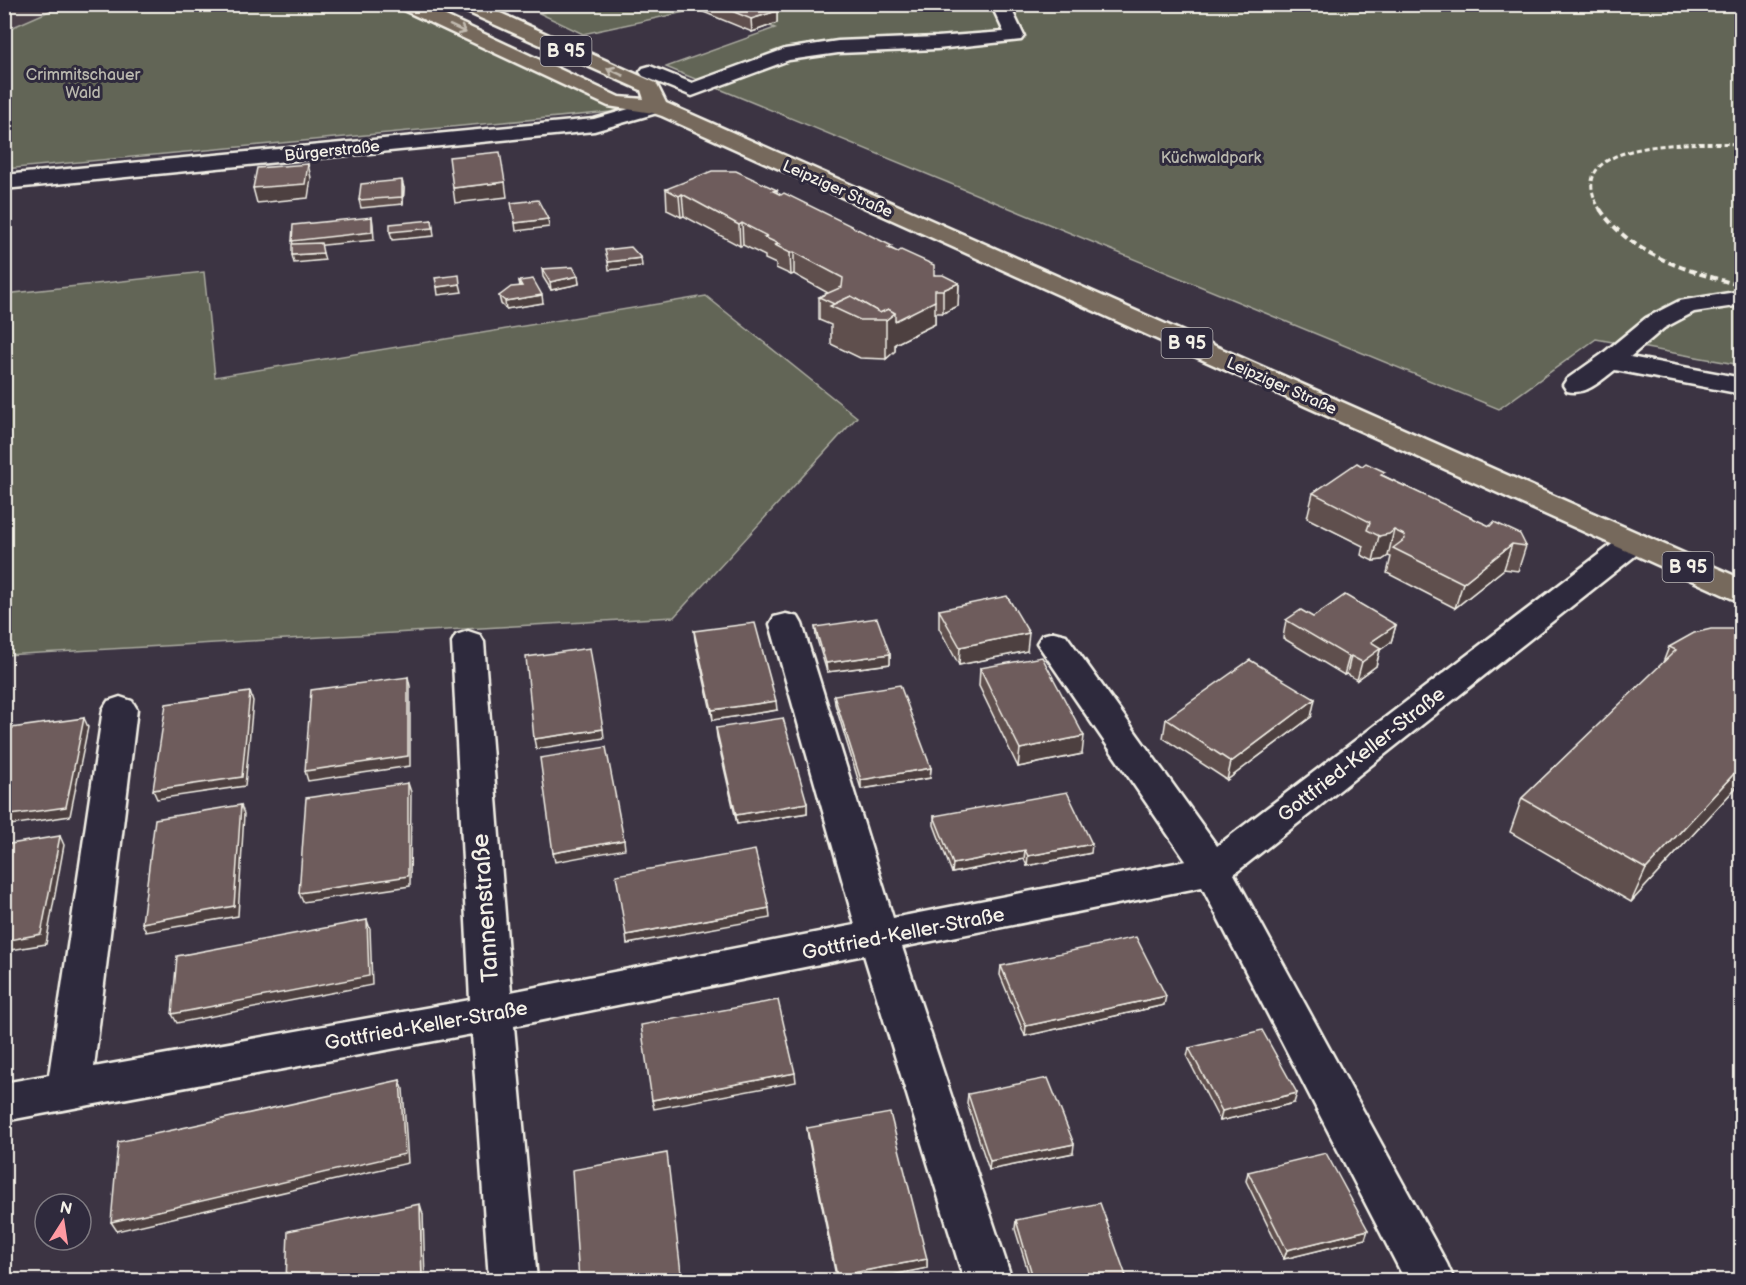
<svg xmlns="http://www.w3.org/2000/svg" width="1746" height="1285" viewBox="0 0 1746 1285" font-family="'Balsamiq Sans',sans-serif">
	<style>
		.built { fill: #4b404a }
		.green { fill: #626557; stroke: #ababa0; stroke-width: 1.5 }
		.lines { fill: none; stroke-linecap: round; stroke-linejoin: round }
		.minor-casing { stroke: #f4f1e8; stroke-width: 5 }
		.major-casing { stroke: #f4f1e8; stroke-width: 5 }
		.minor { fill: #2f2a3d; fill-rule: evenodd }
		.major { fill: #76695c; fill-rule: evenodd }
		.rail-far1 { stroke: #f4f1e8; stroke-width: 3; stroke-dasharray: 5 3; stroke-linecap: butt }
		.rail { stroke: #f4f1e8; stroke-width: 4; stroke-dasharray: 7 4; stroke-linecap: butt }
		.wall { fill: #5f4f4e; stroke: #f4f1e8; stroke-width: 1.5 }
		.shaded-wall { fill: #4d4040; stroke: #f4f1e8; stroke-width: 1.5 }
		.building { fill: #6e5c5b; stroke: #f4f1e8; stroke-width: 1.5 }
		.oneway { stroke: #c2bbb0 }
		.labels { text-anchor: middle; stroke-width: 6; stroke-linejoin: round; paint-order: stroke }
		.far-park-label { font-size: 16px; fill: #bab9ae; stroke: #2f2a3d }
		.far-street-label { font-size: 16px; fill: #f4f1e8; stroke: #2f2a3d }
		.shield { fill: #2f2a3d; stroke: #b9b5b5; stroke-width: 1.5 }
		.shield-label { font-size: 18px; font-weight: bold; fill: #f4f1e8 }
		.street-label { font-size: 20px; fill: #f4f1e8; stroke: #2f2a3d }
		.near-street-label { font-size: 24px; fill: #f4f1e8; stroke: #2f2a3d }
	</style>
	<rect width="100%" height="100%" fill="#3c3443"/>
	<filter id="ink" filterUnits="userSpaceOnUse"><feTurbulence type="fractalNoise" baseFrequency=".0167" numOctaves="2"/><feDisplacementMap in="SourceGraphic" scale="12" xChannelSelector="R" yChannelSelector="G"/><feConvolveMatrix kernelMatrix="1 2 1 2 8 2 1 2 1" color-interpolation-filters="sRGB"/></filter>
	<g filter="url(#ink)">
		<polygon class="built" points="5,4 63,5 5,31"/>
		<g class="green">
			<polygon points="63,5 399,5 622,111 5,169 4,31"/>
			<polygon points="572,5 717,5 583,34 539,13"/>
			<polygon points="717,5 1741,5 1741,365 1596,339 1499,409 666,67 775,28"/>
			<polygon points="204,272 215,377 706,296 857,417 674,617 5,655 5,294"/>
		</g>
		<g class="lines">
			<g class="minor-casing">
				<g id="minor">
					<polygon points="991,4 1009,4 1024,36 1021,40 937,49 838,53 789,60 692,96 643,76 640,72 643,68 650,66 692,83 785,49 838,41 937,37 1004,32"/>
					<polygon points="657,101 664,103 667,107 664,111 594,131 4,189 4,175 594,119"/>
					<path d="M1742 291V305L1694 312 1664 328 1630 357 1742 378V394L1615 370C1600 381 1586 396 1567 391L1563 385 1567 379 1601 355 1646 318 1679 301Z"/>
					<polygon points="1634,533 1645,536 1649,542 1645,548 1234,874 1447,1264 1454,1280 1405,1280 1202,887 902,947 1012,1280 964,1280 864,955 514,1026 537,1280 489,1280 472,1034 4,1121 4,1083 49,1075 103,709 108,701 120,697 132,701 137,709 94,1067 470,1000 452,642 456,635 468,631 480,635 484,642 511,992 855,925 770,624 774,617 786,614 798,617 802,624 893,918 1186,861 1037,643 1042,635 1054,632 1066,635 1217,846 1623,536"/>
				</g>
			</g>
			<g class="major-casing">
				<polygon id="major" points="397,4 420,4 619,97 644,99 641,90 458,8 456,4 480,4 656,83 666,103 1742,579 1742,601 1731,598 662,116 653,113 608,106 399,8"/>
			</g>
			<use href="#minor" class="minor"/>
			<use href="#major" class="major"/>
			<path class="rail-far1" d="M1601 211C1553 136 1705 143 1742 144"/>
			<path class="rail" d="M1600 209C1632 257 1690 271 1742 286"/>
		</g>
		<g class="wall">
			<polygon points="701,4 761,4 777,11 777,23 752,32 701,11"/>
			<polygon points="404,188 403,204 361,208 359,200"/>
			<polygon points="666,189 777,190 777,193 892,249 934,275 959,283 958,306 943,313 935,313 935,324 895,344 895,351 886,359 860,358 831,344 831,325 819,320 819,297 828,293 794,274 791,275 776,268 776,264 765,259 765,256 743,245 740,246 684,216 681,217 667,210"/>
			<polygon points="542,269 578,276 579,284 551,290 543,277"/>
			<polygon points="519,281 543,303 506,309 501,304 499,296 520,286"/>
			<polygon points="1384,476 1526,546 1518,571 1504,569 1455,608 1387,573 1391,557 1388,556 1382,560 1373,561 1361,555 1363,546 1307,518 1313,493"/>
			<polygon points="939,610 1027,651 959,665 939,628"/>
			<polygon points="1313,617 1396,625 1391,642 1380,650 1376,666 1357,680 1347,674 1344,675 1283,638 1286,620"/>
			<polygon points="815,627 890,654 890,664 827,672 816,636"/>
			<polygon points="1742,629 1742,781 1631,902 1510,832 1522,798 1662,665 1669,647"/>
			<polygon points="694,631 777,710 713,720 695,640"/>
			<polygon points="980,668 1082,754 1018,767 979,686"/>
			<polygon points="834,695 931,768 930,778 861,789 835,704"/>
			<polygon points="1311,717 1227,780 1163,738 1166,719"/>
			<polygon points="716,728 807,803 807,813 737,824 717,737"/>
			<polygon points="934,816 1091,853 1027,866 1024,859 952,873 934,825"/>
			<polygon points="1001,966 1164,1005 1025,1036 1000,975"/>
			<polygon points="1189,1048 1294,1103 1220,1121 1187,1057"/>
			<polygon points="968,1094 1073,1153 989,1170 967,1103"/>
			<polygon points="807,1128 927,1259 927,1268 863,1281 837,1281 808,1137"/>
			<polygon points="1248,1172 1365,1239 1284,1259 1246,1181"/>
			<polygon points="1016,1220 1126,1276 1126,1281 1031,1281 1015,1229"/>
		</g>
		<g class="shaded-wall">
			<polygon points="777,11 777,23 752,32 751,19"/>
			<polygon points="308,164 311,178 308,198 257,203 253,188"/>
			<polygon points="402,180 404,188 403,204 402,197"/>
			<polygon points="505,182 507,197 455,203 453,188"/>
			<polygon points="682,194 684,216 681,217 679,196"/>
			<polygon points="372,217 373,224 374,240 294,248 292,241"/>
			<polygon points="548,219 549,227 516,231 515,223"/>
			<polygon points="432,220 434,236 392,240 390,232"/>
			<polygon points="742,223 743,245 740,246 739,225"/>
			<polygon points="794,252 794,274 791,275 790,253"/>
			<polygon points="323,253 325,260 294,263 292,255"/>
			<polygon points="641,258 642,266 609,270 608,262"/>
			<polygon points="578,276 579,284 551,290 550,282"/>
			<polygon points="959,283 958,306 943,313 943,290"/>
			<polygon points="460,284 462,292 438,295 437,287"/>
			<polygon points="542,295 543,303 506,309 505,301"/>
			<polygon points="935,301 935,324 895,344 895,351 886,359 886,320 895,313"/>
			<polygon points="1394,530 1388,556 1382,560 1373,561 1379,536"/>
			<polygon points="1512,544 1504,569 1455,608 1463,583"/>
			<polygon points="1396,625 1391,642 1380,650 1376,666 1357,680 1362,662 1371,642"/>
			<polygon points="1029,633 1027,651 959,665 960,647"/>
			<polygon points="890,654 890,664 827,672 826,663"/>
			<polygon points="1351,656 1347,674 1344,675 1349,657"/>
			<polygon points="408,677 410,686 410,766 308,781 305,771"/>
			<polygon points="250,692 253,701 245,786 157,799 153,790"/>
			<polygon points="1315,699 1311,717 1227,780 1231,762"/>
			<polygon points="776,701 777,710 713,720 712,710"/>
			<polygon points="84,718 88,727 70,816 4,826 4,816"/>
			<polygon points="603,729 604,738 536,749 534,739"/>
			<polygon points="1084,736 1082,754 1018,767 1020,749"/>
			<polygon points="1742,765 1742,781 1631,902 1646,869"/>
			<polygon points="931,768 930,778 861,789 861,780"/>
			<polygon points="408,783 411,792 410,886 303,902 299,893"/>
			<polygon points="807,803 807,813 737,824 736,815"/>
			<polygon points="241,805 244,814 238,916 146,932 142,923"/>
			<polygon points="60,836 64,845 46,944 4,951 4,941"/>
			<polygon points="624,840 625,849 555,862 553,853"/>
			<polygon points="1092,844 1091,853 1027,866 1028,856"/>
			<polygon points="1025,850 1024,859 952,873 953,864"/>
			<polygon points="769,908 770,918 627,944 626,935"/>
			<polygon points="367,920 370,929 372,985 177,1023 172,1014"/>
			<polygon points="1166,996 1164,1005 1025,1036 1026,1026"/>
			<polygon points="795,1073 796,1082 654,1109 652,1100"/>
			<polygon points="400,1080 403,1089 408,1163 117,1231 111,1222"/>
			<polygon points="1297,1093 1294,1103 1220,1121 1222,1111"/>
			<polygon points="1074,1144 1073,1153 989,1170 990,1161"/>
			<polygon points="420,1204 423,1214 425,1281 422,1281"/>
			<polygon points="1368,1230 1365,1239 1284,1259 1287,1250"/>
			<polygon points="927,1259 927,1268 863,1281 837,1281 837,1276"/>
			<polygon points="1126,1276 1126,1281 1107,1281"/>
		</g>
		<g class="building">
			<polygon points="715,4 761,4 777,11 751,19"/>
			<polygon points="500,152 505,182 453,188 449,157"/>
			<polygon points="308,164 305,184 253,188 257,168"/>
			<polygon points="712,171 736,171 777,190 773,191 781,195 784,193 892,246 888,248 898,252 901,250 934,265 934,275 943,275 959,283 943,290 935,290 935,301 895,321 895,313 888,309 880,313 851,296 834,304 819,297 842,287 843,278 794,252 790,253 775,245 779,244 764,237 767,236 742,223 739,225 682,194 679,196 666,189"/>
			<polygon points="402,180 402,197 359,200 361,184"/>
			<polygon points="538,200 548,219 515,223 511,203"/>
			<polygon points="372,217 372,232 292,241 293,225"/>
			<polygon points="432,220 433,228 390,232 390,224"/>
			<polygon points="321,243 323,253 292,255 292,244"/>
			<polygon points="631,247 641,258 608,262 605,250"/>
			<polygon points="573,267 578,276 550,282 542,269"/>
			<polygon points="459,275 460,284 437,287 435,278"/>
			<polygon points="533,279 542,295 505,301 499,296 511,287 522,286 519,281"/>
			<polygon points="851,296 880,313 888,309 895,313 886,320 860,320 830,306"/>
			<polygon points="1357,463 1362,466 1366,463 1385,472 1381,475 1481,522 1490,526 1494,522 1520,534 1526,546 1512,544 1463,583 1393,548 1405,539 1404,535 1394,530 1389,534 1379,536 1367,530 1370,522 1313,493"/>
			<polygon points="1345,595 1396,625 1371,642 1381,648 1362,662 1351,656 1349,657 1286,620 1301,610 1313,617"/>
			<polygon points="1007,596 1029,633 960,647 939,610"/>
			<polygon points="877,618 890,654 826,663 815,627"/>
			<polygon points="755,623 776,701 712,710 694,631"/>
			<polygon points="1711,629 1742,629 1742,765 1646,869 1522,798 1676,650 1669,647 1694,633"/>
			<polygon points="590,648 603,729 534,739 526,657"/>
			<polygon points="1042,657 1084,736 1020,749 980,668"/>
			<polygon points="1250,660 1315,699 1231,762 1166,719"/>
			<polygon points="408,677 408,756 305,771 311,690"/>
			<polygon points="900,685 931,768 861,780 834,695"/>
			<polygon points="250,692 242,777 153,790 166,704"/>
			<polygon points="84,718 66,807 4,816 4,729"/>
			<polygon points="783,718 807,803 736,815 716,728"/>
			<polygon points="606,747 624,840 553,853 540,758"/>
			<polygon points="408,783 408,876 299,893 306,798"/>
			<polygon points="1067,792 1092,844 1028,856 1025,850 953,864 934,816"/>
			<polygon points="241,805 234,906 142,923 155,819"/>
			<polygon points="60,836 41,934 4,941 4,845"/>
			<polygon points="755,850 769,908 626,935 616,875"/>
			<polygon points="367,920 369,976 172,1014 177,956"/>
			<polygon points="1136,937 1166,996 1026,1026 1001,966"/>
			<polygon points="778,1000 795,1073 652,1100 641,1025"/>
			<polygon points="1262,1030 1297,1093 1222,1111 1189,1048"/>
			<polygon points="1048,1078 1074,1144 990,1161 968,1094"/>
			<polygon points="400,1080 405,1154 111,1222 118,1142"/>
			<polygon points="890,1113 927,1259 837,1276 807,1128"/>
			<polygon points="667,1153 682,1281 579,1281 572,1170"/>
			<polygon points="1326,1153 1368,1230 1287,1250 1248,1172"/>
			<polygon points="1100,1203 1126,1276 1107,1281 1034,1281 1016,1220"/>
			<polygon points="420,1204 422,1281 286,1281 288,1231"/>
		</g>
		<defs><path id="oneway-shaft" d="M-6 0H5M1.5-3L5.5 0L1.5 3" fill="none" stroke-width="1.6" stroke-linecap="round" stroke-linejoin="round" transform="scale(1.5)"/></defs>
		<g class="oneway">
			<use href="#oneway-shaft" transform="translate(458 29) rotate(25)"/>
			<use href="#oneway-shaft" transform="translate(615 72) rotate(-156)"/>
		</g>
	</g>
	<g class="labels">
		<g class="far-park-label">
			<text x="83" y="80">Crimmitschauer<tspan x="83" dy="18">Wald</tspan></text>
			<text x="1211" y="163">Küchwaldpark</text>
		</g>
		<g class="far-street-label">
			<text transform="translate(332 150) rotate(-6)" y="6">Bürgerstraße</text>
			<text transform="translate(838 188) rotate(24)" y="6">Leipziger Straße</text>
			<text transform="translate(1282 385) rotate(24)" y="6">Leipziger Straße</text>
		</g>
		<g class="shield">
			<rect x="540.5" y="36" width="51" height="30" rx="4.5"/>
			<rect x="1161.5" y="328" width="51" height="30" rx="4.5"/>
			<rect x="1662.5" y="552" width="51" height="30" rx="4.5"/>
		</g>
		<g class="shield-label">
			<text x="566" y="57">B 95</text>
			<text x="1187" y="349">B 95</text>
			<text x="1688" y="573">B 95</text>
		</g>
		<g class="street-label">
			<text transform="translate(1361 754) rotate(-38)" y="7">Gottfried-Keller-Straße</text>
			<text transform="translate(903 933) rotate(-11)" y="7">Gottfried-Keller-Straße</text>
			<text transform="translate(426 1025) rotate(-10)" y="7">Gottfried-Keller-Straße</text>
		</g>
		<g class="near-street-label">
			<text transform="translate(485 908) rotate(-94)" y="8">Tannenstraße</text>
		</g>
	</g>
	<rect width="1746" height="1285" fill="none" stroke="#2f2a3d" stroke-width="24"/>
	<rect x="12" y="12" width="1722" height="1261" fill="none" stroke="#f4f1e8" stroke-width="2" filter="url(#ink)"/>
	<g transform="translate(63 1222) rotate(12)"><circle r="28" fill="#2f2a3d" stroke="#7e7a81" stroke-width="1.5"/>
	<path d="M0-4.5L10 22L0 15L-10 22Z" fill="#ff9aa2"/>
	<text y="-9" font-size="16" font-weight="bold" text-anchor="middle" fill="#f4f1e8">N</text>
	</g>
</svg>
